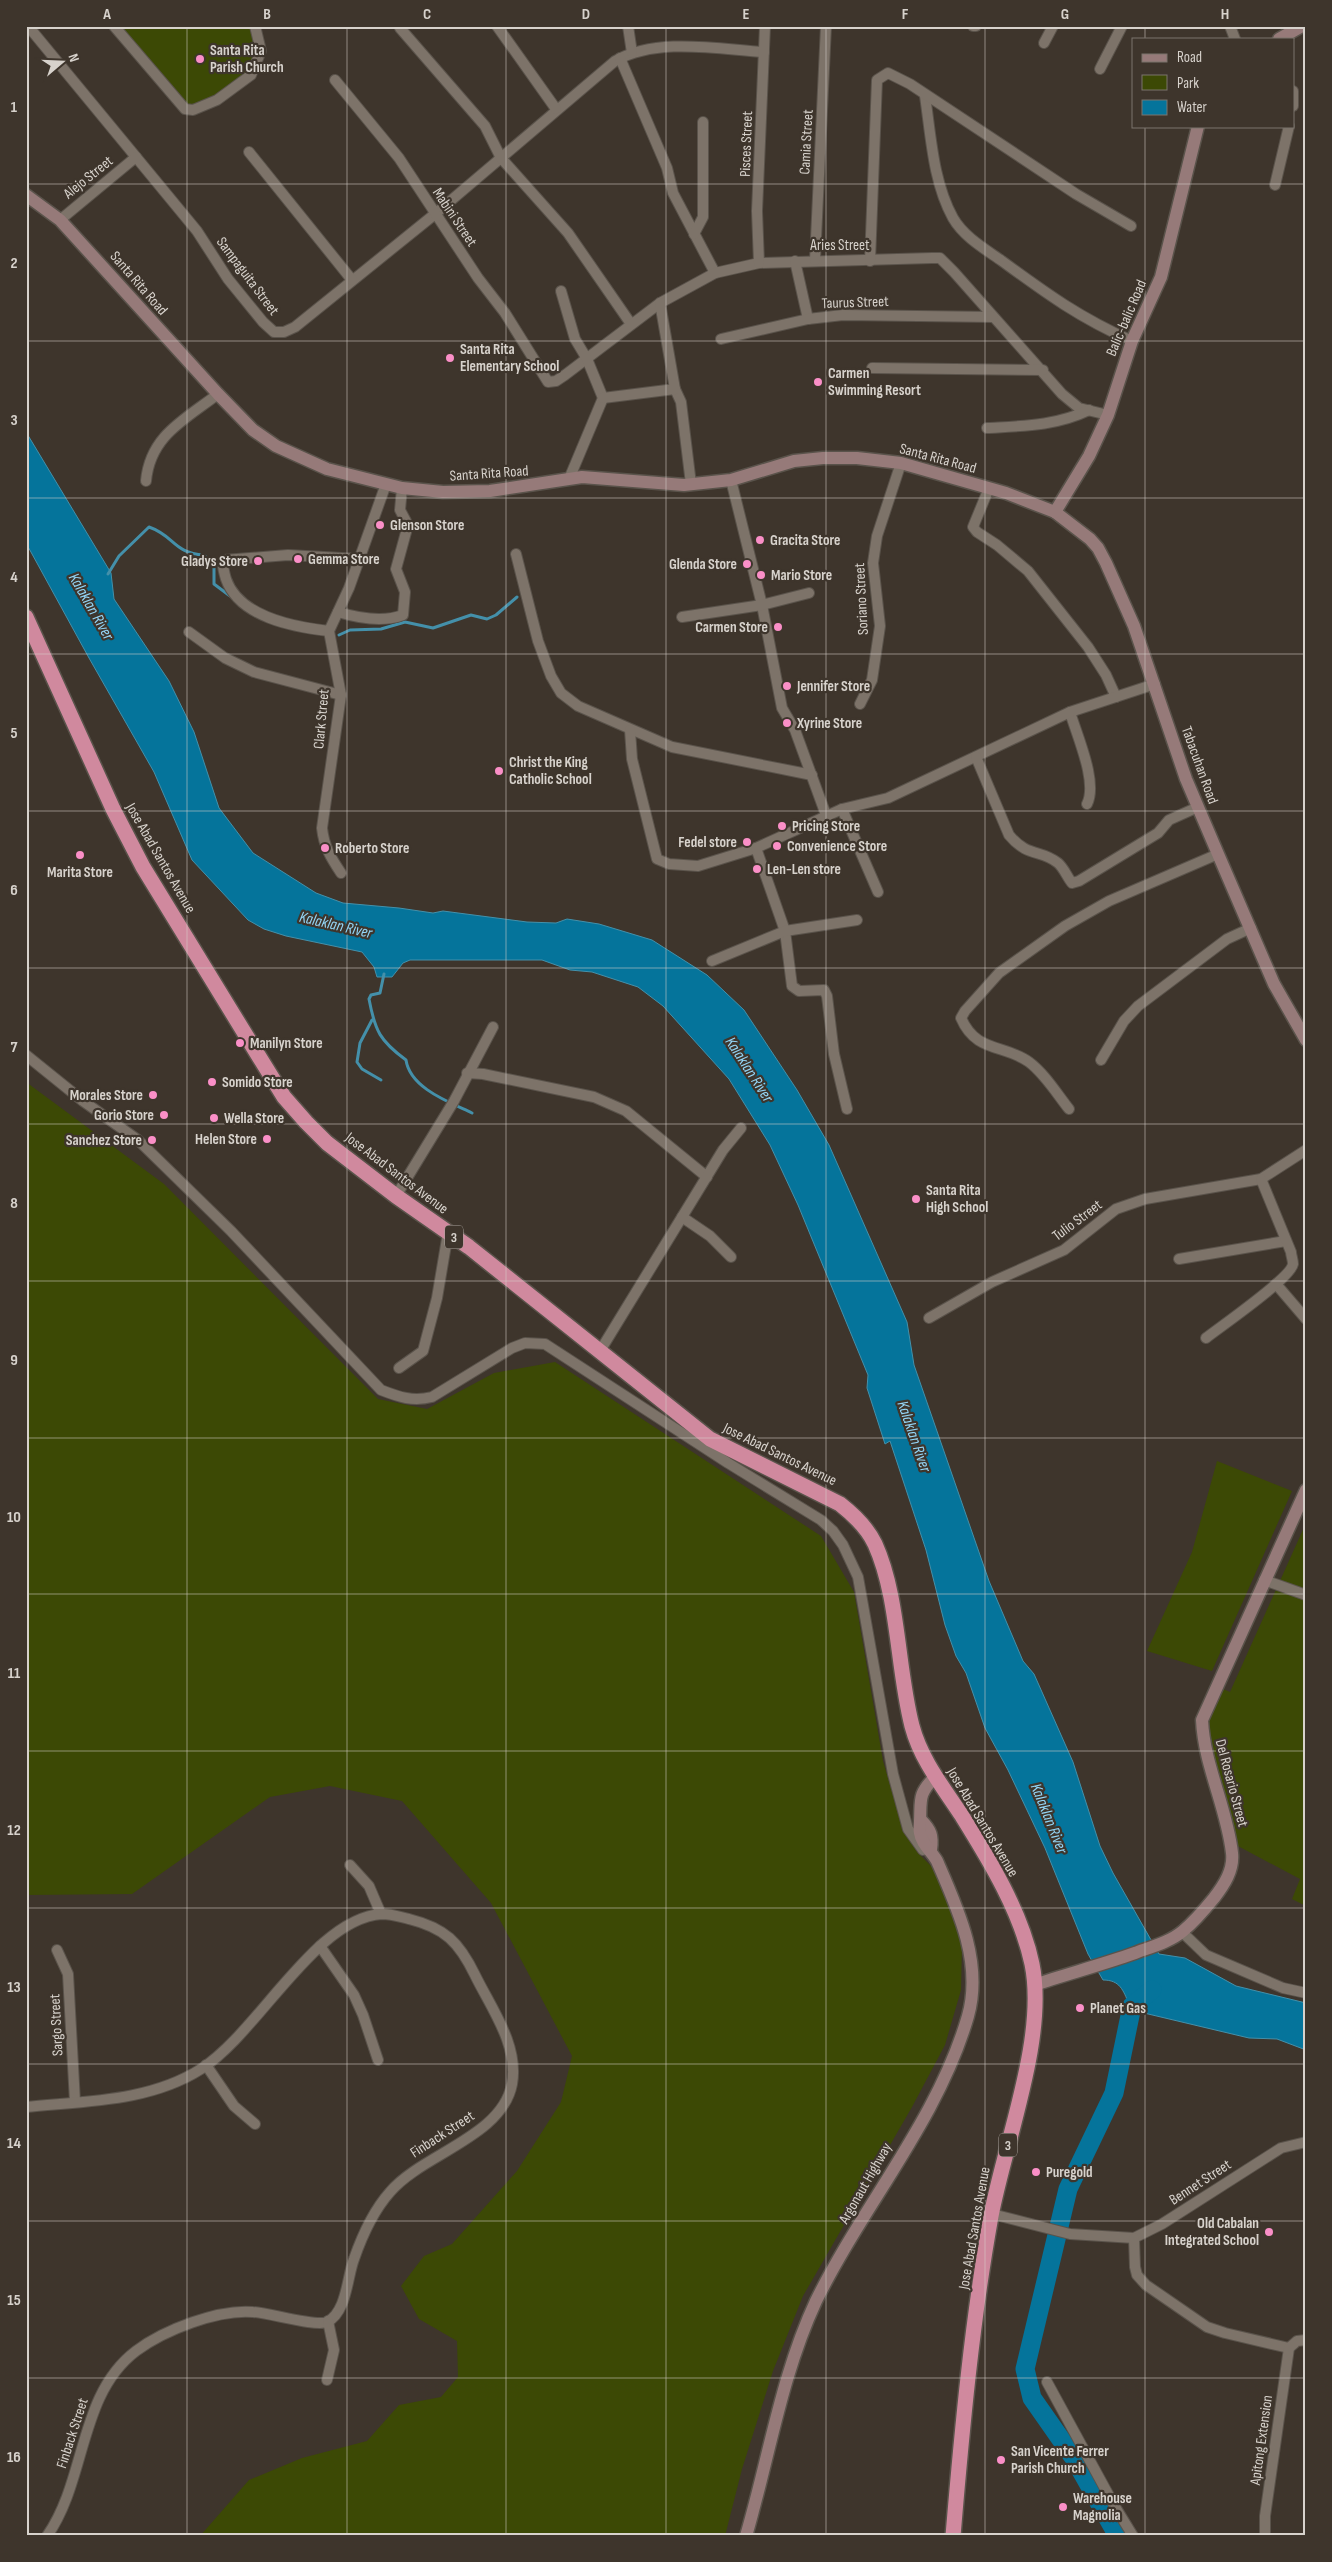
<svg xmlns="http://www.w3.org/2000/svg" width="1332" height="2562" viewBox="0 0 1332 2562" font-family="'Sofia Sans Condensed',sans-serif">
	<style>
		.green { fill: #3c4905 }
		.water { fill: #05749b; stroke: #4490aa }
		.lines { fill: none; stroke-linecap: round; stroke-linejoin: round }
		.stream { stroke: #4490aa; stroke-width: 3 }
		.river { stroke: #05749b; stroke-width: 19 }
		.street-casing { stroke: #5a534b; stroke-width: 12 }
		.secondary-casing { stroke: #5a534b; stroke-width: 15 }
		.highway-casing { stroke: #5a534b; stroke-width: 18 }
		.street { stroke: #7d7369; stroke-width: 10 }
		.secondary { stroke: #967a79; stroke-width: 12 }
		.highway { stroke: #d0899e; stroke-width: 15 }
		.grid { fill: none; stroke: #d7d2cc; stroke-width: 1; stroke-opacity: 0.55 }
		.poi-dot { fill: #fa8fc7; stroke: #3e352c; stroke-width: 2 }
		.labels { text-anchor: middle; stroke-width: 4.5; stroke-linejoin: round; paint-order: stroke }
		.shield { fill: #3e352c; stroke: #a9a39c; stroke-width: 1 }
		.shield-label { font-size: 14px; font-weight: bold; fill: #d7d2cc }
		.poi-label { font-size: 15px; font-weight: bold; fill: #d7d2cc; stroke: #3e352c; text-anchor: start }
		.street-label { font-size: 15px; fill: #d7d2cc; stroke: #3e352c }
		.water-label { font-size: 16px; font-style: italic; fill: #94d6f7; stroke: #3e352c }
		.neatline { fill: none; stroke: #d7d2cc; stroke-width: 2 }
		.grid-label { font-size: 16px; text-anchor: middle; font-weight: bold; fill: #d7d2cc }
	</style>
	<rect width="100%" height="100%" fill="#3e352c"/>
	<g class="green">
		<polygon points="114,26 255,26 259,37 251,75 192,110"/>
		<polygon points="26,1082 164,1184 378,1399 427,1409 494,1373 555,1362 821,1536 854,1592 883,1761 904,1832 918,1853 935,1870 962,1943 961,1990 945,2045 912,2107 803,2296 773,2371 742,2469 725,2536 200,2536 249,2480 302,2458 367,2441 399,2405 441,2397 458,2377 457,2341 419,2319 401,2286 424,2256 452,2244 517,2171 561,2102 572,2056 491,1903 402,1801 330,1786 270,1797 132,1894 26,1895"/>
		<polygon points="1217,1461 1292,1491 1212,1671 1147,1651 1192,1552"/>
		<polygon points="1306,1523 1306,1906 1292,1899 1300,1879 1236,1845 1204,1727 1223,1689 1230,1692"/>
	</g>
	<path class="water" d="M26 432 111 573 114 599 169 681 194 732 219 808 253 853 316 893 343 903 399 908 433 913 443 911 527 922 556 923 567 919 599 924 652 940 707 975 744 1010 797 1090 829 1145 907 1322 914 1365 989 1581 1023 1661 1034 1674 1073 1762 1100 1846 1113 1873 1159 1954 1185 1958 1236 1986 1306 2003V2050L1277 2039 1249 2038 1144 2013 1129 2004C1123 1990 1120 1980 1103 1980L1088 1954 1045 1848 1008 1770 985 1728 966 1673 956 1656 945 1625 926 1550 890 1441 885 1444 867 1388 868 1375 798 1205 770 1145 729 1079 663 1006 638 987 592 972 570 970 542 960H410L403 963 392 977H377L374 967 362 952 286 936 264 929 248 920 192 860 154 772 89 658 26 543Z"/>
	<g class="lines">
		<g class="stream">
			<path d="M108 574 119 556 149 527C175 536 173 553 204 555L214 567V584L230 596"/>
			<polyline points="339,635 350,630 381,629 405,622 433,628 471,615 487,619 496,615 517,597"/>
			<path d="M384 974 380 993 371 995 369 999C375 1031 380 1041 406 1060 410 1088 449 1102 472 1113"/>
			<polyline points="372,1020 360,1043 357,1062 362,1069 381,1080"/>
		</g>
		<polyline class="river" points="1118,2536 1074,2458 1032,2398 1025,2369 1068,2189 1114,2093 1132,2006 1152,1990"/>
		<g class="street-casing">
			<g id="street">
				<path d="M28 26 197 231 228 279 263 322 274 332H284L295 327 435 214 615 61C658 37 717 49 764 52"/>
				<polyline points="114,26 185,109 193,110 217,100 251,75 261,51 255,26"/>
				<polyline points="497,26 556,109"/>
				<polyline points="628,26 632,53"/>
				<polyline points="973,26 976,26"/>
				<polyline points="1230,26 1235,39"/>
				<polyline points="400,28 485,126 501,158 568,233 631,324"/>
				<polyline points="1044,43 1053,26"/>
				<polyline points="620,58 667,168 673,193 715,273"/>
				<polyline points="1100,69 1122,26"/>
				<polyline points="335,80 399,158 478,278 505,313 548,382 556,381 565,375 660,303 715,273 759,263 932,258 940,258 954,272 1062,394 1079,408 1108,415"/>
				<polyline points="1293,91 1293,106"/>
				<path d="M925 96C931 136 933 182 953 218 964 237 985 249 1002 261 1047 294 1080 318 1132 341"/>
				<polyline points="249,152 352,280"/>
				<polyline points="1275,185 1289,126"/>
				<polyline points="60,220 136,157"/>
				<polyline points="694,234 703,217 703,122"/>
				<polyline points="815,260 826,26"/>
				<polyline points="795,261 808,319"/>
				<polyline points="870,261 877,80 888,73 910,84 1076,194 1131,226"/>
				<polyline points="759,263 757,211 765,26"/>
				<polyline points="561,291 575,339 587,359 603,398 569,479"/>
				<polyline points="721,339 808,319 843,315 993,317"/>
				<polyline points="872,368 1043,370"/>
				<polyline points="675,389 681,402 691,484"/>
				<polyline points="603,398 675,389 660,303"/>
				<path d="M987 428C1022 426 1056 426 1089 410"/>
				<polyline points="731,480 762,605 782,708 795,730 826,815"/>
				<path d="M146 481C150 436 184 420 218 394"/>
				<polyline points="989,488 973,527 977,532 997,545 1028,571 1088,647 1106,675 1116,697"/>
				<polyline points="516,554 538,641 551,676 561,693 578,706 672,747 812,775"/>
				<path d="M338 612C358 618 382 623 403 615L405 592 396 569 408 525 400 510 402 488"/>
				<polyline points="682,617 762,605 809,593"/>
				<path d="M329 631C293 627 239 617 226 579 224 572 222 566 224 560L288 555 360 559"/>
				<polyline points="189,632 225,658 254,672 341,695"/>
				<polyline points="860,704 872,680 880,626 873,563 877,536 901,463"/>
				<path d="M1070 712C1077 736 1098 782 1087 804"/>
				<polyline points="630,730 632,759 657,859 669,864 698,866 756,848 842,809 888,798 1070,712 1155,684"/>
				<path d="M976 757 1009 835C1028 858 1041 849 1058 863 1064 868 1067 877 1072 883L1079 881 1158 833 1169 820 1198 807"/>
				<polyline points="842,809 878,892"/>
				<polyline points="756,848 785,931 792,986 799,991 824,990 827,996 834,1054 847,1109"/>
				<path d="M341 873C331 858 324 847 322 828L341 695 329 631 349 588 386 484"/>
				<polyline points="712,961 785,931 857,920"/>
				<path d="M26 1055 83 1101 138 1140 231 1231 381 1390C399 1397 413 1402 432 1397L512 1348 525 1343 545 1344 728 1463 821 1520 833 1531 843 1545 858 1577 893 1774 908 1829 923 1850"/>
				<polyline points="1101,1060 1124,1021 1138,1006 1227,939 1251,928"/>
				<polyline points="467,1073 483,1074 594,1097 626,1111 707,1177"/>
				<path d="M1069 1109C1057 1094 1045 1074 1029 1062 1004 1044 976 1053 961 1018L965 1011 999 973 1065 926 1109 901 1218 854"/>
				<polyline points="396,1196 454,1101 493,1027"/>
				<polyline points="682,1217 710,1236 731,1257"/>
				<polyline points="1179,1259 1286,1241"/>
				<polyline points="1276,1284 1306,1319"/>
				<polyline points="929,1318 992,1282 1064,1250 1116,1209 1145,1199 1261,1179 1306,1150"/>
				<path d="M1206 1338C1220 1327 1291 1278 1293 1264 1293 1260 1291 1255 1291 1252L1261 1179"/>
				<polyline points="600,1351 723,1150 741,1128"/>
				<polyline points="399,1368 423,1351 437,1298 448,1233"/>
				<polyline points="1264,1580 1306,1595"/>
				<polyline points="350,1865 369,1886 381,1914"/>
				<polyline points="1182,1932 1206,1955 1283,1988 1306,1993"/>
				<polyline points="320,1946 354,1995 363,2015 378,2060"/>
				<polyline points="57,1950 68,1974 75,2102"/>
				<polyline points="206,2065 234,2106 255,2124"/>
				<path d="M26 2107C85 2101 149 2102 201 2069 259 2032 315 1918 382 1914 392 1914 400 1917 409 1919 445 1928 459 1942 475 1975 491 2008 519 2045 512 2084 502 2137 422 2154 390 2192 374 2210 362 2236 354 2259 347 2277 347 2312 327 2322 316 2327 270 2313 253 2312 218 2309 164 2330 136 2351 78 2395 87 2479 47 2536"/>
				<polyline points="992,2214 1070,2234 1134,2238 1162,2224 1281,2148 1306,2142"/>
				<polyline points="1134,2238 1135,2267 1137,2275 1146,2285 1207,2327 1225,2333 1289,2348"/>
				<polyline points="327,2380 334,2350 328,2321"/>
				<polyline points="1047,2382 1114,2505 1133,2536"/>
				<polyline points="1265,2536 1265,2516 1289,2348 1297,2341 1306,2340"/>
			</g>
		</g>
		<g class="secondary-casing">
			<g id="secondary">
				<polyline points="1279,39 1302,26"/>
				<polyline points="26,195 60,220 218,394 253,430 276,446 327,469 402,488 443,492 490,491 582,477 684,485 731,480 794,461 823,458 857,458 901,463 1006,493 1055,512 1090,539 1098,548 1106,563 1134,626 1186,779 1218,854 1274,984 1306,1040"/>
				<polyline points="1055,512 1089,456 1108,415 1132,341 1161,277 1198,126"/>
				<path d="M921 1820C931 1830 933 1836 931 1850"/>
				<path d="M1034 1985C1067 1974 1101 1965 1135 1953 1151 1947 1170 1942 1183 1931 1195 1921 1205 1909 1214 1898 1224 1885 1234 1870 1232 1853 1227 1808 1204 1765 1202 1720L1306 1490"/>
				<path d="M746 2536C769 2458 781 2376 816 2301 863 2205 938 2120 968 2016 983 1963 958 1909 937 1861 932 1852 921 1843 920 1833 919 1829 920 1825 920 1821 921 1799 918 1794 935 1777"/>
			</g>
		</g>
		<g class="highway-casing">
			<path id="highway" d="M26 617 113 809 143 867 258 1055 284 1097 306 1122 327 1143 396 1196 469 1247 710 1439 840 1504C854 1515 867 1527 875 1544 899 1597 897 1668 912 1726 921 1760 943 1787 962 1816 990 1861 1021 1912 1032 1964 1047 2037 1005 2142 991 2216 972 2321 962 2429 953 2536"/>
		</g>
		<use href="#street" class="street"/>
		<use href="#secondary" class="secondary"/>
		<use href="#highway" class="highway"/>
	</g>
	<path class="grid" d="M187 26V2536M347 26V2536M506 26V2536M666 26V2536M826 26V2536M985 26V2536M1145 26V39M1145 126V2536M26 184H1306M26 341H1306M26 498H1306M26 654H1306M26 811H1306M26 968H1306M26 1124H1306M26 1281H1306M26 1438H1306M26 1594H1306M26 1751H1306M26 1908H1306M26 2064H1306M26 2221H1306M26 2378H1306"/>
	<g class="poi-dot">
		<circle cx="200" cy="59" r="5"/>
		<circle cx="450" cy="358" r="5"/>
		<circle cx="818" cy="382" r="5"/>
		<circle cx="380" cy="525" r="5"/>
		<circle cx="760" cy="540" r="5"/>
		<circle cx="298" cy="559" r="5"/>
		<circle cx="258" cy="561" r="5"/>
		<circle cx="747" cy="564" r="5"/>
		<circle cx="761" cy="575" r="5"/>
		<circle cx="778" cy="627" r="5"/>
		<circle cx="787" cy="686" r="5"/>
		<circle cx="787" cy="723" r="5"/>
		<circle cx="499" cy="771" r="5"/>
		<circle cx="782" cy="826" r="5"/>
		<circle cx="747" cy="842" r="5"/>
		<circle cx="777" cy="846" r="5"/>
		<circle cx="325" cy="848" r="5"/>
		<circle cx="80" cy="855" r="5"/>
		<circle cx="757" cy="869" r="5"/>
		<circle cx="240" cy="1043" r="5"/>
		<circle cx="212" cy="1082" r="5"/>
		<circle cx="153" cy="1095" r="5"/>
		<circle cx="164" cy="1115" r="5"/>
		<circle cx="214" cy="1118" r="5"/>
		<circle cx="267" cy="1139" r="5"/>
		<circle cx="152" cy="1140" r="5"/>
		<circle cx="916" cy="1199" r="5"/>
		<circle cx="1080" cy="2008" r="5"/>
		<circle cx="1036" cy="2172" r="5"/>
		<circle cx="1269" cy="2232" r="5"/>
		<circle cx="1001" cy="2460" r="5"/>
		<circle cx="1063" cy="2507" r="5"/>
	</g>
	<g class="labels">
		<g class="shield">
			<rect x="445" y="1225.5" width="18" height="23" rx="4"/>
			<rect x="999" y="2133.5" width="18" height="23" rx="4"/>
		</g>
		<g class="shield-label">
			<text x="454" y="1242">3</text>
			<text x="1008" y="2150">3</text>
		</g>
		<g class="poi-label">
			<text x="210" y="55">Santa Rita<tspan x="210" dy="17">Parish Church</tspan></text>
			<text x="460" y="354">Santa Rita<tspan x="460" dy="17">Elementary School</tspan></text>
			<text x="828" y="378">Carmen<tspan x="828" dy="17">Swimming Resort</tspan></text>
			<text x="390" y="530">Glenson Store</text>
			<text x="770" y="545">Gracita Store</text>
			<text x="308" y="564">Gemma Store</text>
			<text x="248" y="566" text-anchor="end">Gladys Store</text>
			<text x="737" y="569" text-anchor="end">Glenda Store</text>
			<text x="771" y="580">Mario Store</text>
			<text x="768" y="632" text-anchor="end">Carmen Store</text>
			<text x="797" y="691">Jennifer Store</text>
			<text x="797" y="728">Xyrine Store</text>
			<text x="509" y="767">Christ the King<tspan x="509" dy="17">Catholic School</tspan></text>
			<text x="792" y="831">Pricing Store</text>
			<text x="737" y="847" text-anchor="end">Fedel store</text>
			<text x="787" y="851">Convenience Store</text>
			<text x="335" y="853">Roberto Store</text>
			<text x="767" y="874">Len-Len store</text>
			<text x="80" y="877" text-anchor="middle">Marita Store</text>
			<text x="250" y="1048">Manilyn Store</text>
			<text x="222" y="1087">Somido Store</text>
			<text x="143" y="1100" text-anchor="end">Morales Store</text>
			<text x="154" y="1120" text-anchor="end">Gorio Store</text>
			<text x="224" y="1123">Wella Store</text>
			<text x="257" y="1144" text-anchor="end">Helen Store</text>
			<text x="142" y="1145" text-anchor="end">Sanchez Store</text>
			<text x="926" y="1195">Santa Rita<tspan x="926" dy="17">High School</tspan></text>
			<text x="1090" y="2013">Planet Gas</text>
			<text x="1046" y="2177">Puregold</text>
			<text x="1259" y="2228" text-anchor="end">Old Cabalan<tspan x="1259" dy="17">Integrated School</tspan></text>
			<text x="1011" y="2456">San Vicente Ferrer<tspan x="1011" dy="17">Parish Church</tspan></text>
			<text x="1073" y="2503">Warehouse<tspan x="1073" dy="17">Magnolia</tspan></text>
		</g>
		<g class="street-label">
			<text transform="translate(806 142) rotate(-87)" y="5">Camia Street</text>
			<text transform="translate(746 144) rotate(-88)" y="5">Pisces Street</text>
			<text transform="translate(88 177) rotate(-39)" y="5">Alejo Street</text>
			<text transform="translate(455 217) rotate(56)" y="5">Mabini Street</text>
			<text x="840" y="250">Aries Street</text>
			<text transform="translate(248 276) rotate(53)" y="5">Sampaguita Street</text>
			<text transform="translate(139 283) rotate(49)" y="5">Santa Rita Road</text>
			<text transform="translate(855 302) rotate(-2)" y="5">Taurus Street</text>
			<text transform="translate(1126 318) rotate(-67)" y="5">Balic-balic Road</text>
			<text transform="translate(938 458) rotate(15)" y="5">Santa Rita Road</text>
			<text transform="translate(489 473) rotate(-4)" y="5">Santa Rita Road</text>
			<text transform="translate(861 599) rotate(-93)" y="5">Soriano Street</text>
			<text transform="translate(321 719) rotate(-85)" y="5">Clark Street</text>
			<text transform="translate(1200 765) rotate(70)" y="5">Tabacuhan Road</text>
			<text transform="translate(161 858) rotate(60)" y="5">Jose Abad Santos Avenue</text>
			<text transform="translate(397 1173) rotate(37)" y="5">Jose Abad Santos Avenue</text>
			<text transform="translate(1077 1220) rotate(-37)" y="5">Tulio Street</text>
			<text transform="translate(780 1454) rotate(26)" y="5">Jose Abad Santos Avenue</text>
			<text transform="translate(1232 1783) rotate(75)" y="5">Del Rosario Street</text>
			<text transform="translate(983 1822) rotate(59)" y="5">Jose Abad Santos Avenue</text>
			<text transform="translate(56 2025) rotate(-93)" y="5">Sargo Street</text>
			<text transform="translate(442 2134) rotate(-33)" y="5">Finback Street</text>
			<text transform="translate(1200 2182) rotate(-33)" y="5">Bennet Street</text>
			<text transform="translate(865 2183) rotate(-60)" y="5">Argonaut Highway</text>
			<text transform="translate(974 2228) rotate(-80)" y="5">Jose Abad Santos Avenue</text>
			<text transform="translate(72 2433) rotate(-72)" y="5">Finback Street</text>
			<text transform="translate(1261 2440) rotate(-82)" y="5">Apitong Extension</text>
		</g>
		<g class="water-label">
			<text transform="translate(92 606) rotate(60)" y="6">Kalaklan River</text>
			<text transform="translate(336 924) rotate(13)" y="6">Kalaklan River</text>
			<text transform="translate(750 1069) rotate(57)" y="6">Kalaklan River</text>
			<text transform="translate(915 1436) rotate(71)" y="6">Kalaklan River</text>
			<text transform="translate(1050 1818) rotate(68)" y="6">Kalaklan River</text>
		</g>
	</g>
	<rect width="1332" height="2562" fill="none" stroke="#3e352c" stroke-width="55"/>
	<rect x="1132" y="38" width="162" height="90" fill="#3e352c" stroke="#7b746c"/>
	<rect x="1142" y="54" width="25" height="8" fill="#967a79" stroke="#7b746c"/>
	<text x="1177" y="62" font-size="15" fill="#d7d2cc">Road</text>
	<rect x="1142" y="75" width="25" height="15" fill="#3c4905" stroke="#7b746c"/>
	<text x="1177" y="88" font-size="15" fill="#d7d2cc">Park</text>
	<rect x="1142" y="100" width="25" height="15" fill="#05749b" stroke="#7b746c"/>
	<text x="1177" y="112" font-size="15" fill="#d7d2cc">Water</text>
	<g transform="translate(62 62) rotate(71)" stroke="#3e352c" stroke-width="4" paint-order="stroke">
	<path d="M0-4L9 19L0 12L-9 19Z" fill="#d7d2cc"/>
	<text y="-8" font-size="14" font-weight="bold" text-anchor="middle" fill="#d7d2cc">N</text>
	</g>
	<rect x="28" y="28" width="1276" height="2506" class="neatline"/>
	<g class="grid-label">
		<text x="107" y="19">A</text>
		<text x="267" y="19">B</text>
		<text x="427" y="19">C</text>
		<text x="586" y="19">D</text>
		<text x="746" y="19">E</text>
		<text x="905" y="19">F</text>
		<text x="1065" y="19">G</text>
		<text x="1225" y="19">H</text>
		<text x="14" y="112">1</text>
		<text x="14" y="268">2</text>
		<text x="14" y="425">3</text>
		<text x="14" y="582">4</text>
		<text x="14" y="738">5</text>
		<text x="14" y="895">6</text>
		<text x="14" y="1052">7</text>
		<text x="14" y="1208">8</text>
		<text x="14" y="1365">9</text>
		<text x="14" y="1522">10</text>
		<text x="14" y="1678">11</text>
		<text x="14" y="1835">12</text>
		<text x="14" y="1992">13</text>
		<text x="14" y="2148">14</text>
		<text x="14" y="2305">15</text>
		<text x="14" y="2462">16</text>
	</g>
</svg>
